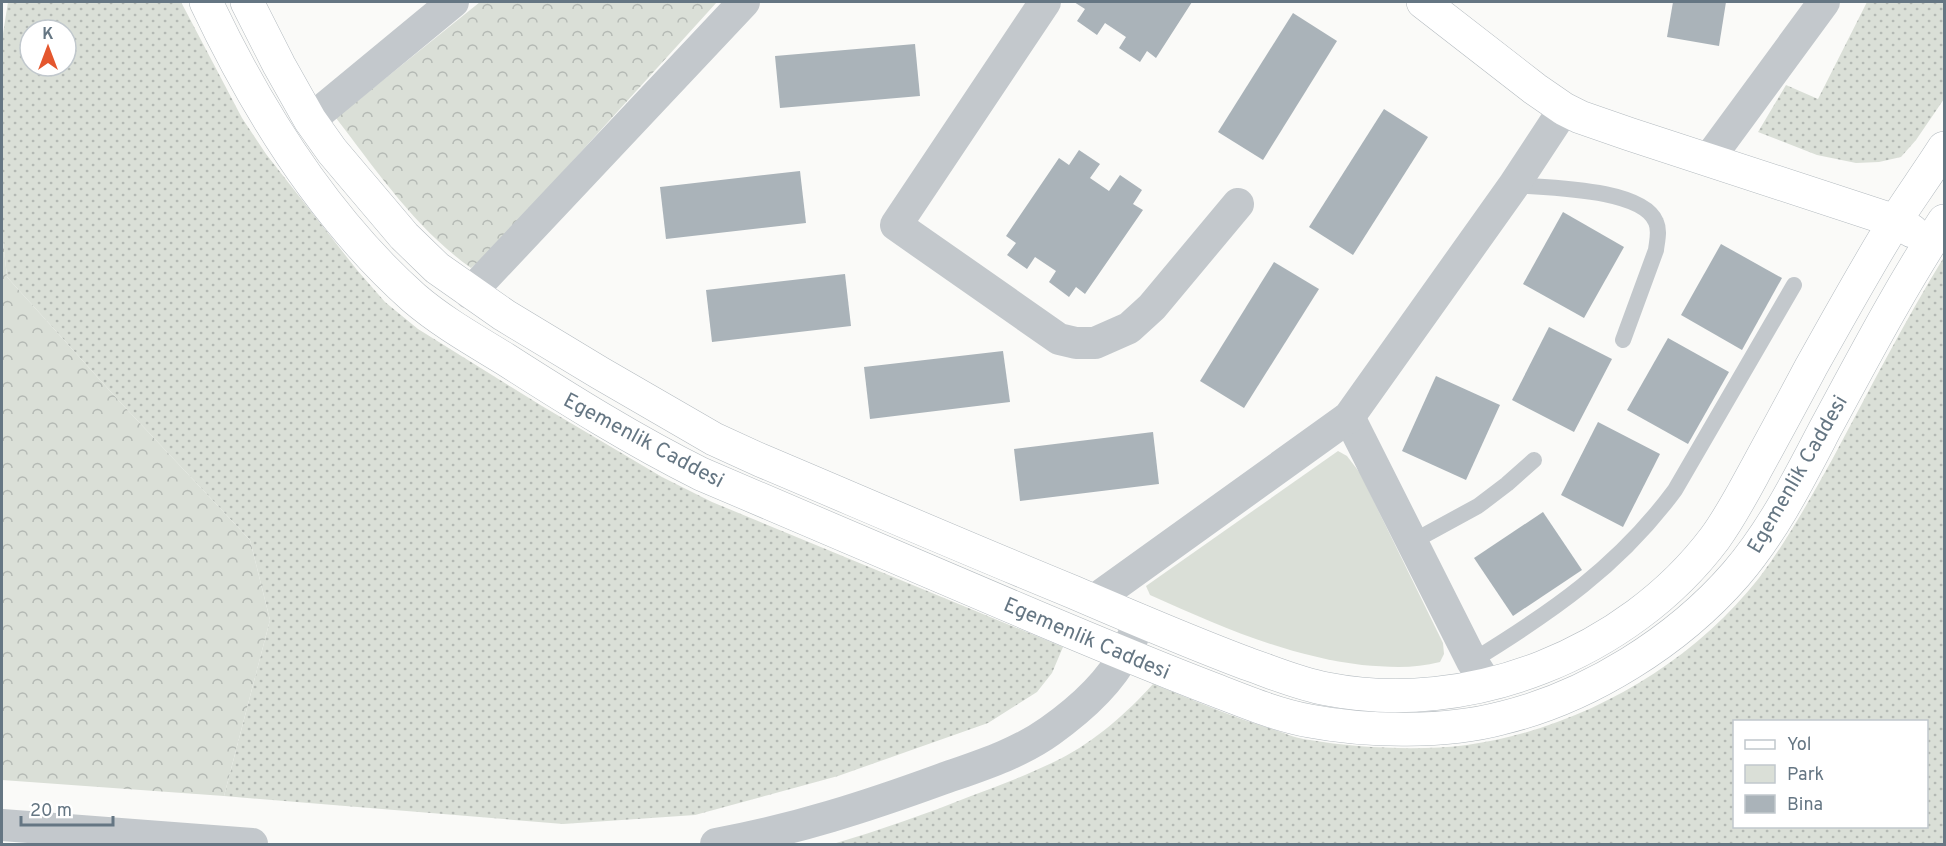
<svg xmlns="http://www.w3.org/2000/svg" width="1946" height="846" viewBox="0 0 1946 846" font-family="Overpass,sans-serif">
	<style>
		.grass { fill: url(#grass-dots); fill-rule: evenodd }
		.forest { fill: url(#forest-crowns) }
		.park { fill: #dadfd7 }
		.building { fill: #aab3b9 }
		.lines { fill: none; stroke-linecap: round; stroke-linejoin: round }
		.secondary-casing { stroke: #b3babf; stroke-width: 34 }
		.lane { stroke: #c3c8cc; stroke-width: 16 }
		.street { stroke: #c3c8cc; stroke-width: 32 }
		.secondary { stroke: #fff; stroke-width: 33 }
		.labels { text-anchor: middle; stroke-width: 6; stroke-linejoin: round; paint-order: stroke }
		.street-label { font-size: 21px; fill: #657683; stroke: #fff }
	</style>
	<defs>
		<pattern id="grass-dots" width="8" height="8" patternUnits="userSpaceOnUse" patternTransform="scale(1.5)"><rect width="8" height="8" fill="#dadfd7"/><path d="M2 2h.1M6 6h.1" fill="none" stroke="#b4b9b4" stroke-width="1.8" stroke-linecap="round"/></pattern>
		<pattern id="forest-crowns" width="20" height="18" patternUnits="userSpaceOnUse" patternTransform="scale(1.5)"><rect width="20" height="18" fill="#dadfd7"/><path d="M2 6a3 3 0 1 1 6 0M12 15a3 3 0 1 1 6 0" fill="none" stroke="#b4b9b4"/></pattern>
	</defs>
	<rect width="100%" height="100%" fill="#fafaf8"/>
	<g class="grass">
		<path d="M8 2H181L242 118 266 154 357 270 385 302 418 329 542 406 662 477 712 502 1063 647 1052 673 1037 692 988 723 838 776 695 815 563 824 224 796 270 620 250 540 120 402 7 277 2 231V40ZM30 30H66V66H30Z"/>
		<polygon points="1867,2 1944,2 1944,99 1916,140 1901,157 1879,162 1856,163 1817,155 1758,132 1786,85 1818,99"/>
		<path d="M1944 257V844H833C880 830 926 814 971 796 1001 785 1032 773 1060 759 1095 741 1127 713 1153 684 1194 700 1234 718 1275 730 1287 734 1298 739 1310 740 1356 748 1420 751 1467 745 1579 729 1689 667 1759 578 1787 541 1810 499 1833 458 1869 391 1904 322 1944 257ZM1734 722H1926V826H1734Z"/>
	</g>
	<g class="forest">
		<path d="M480 2H717L491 251 471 268C415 228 377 171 336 118Z"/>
		<polygon points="2,231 7,277 120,402 250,540 270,620 224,796 2,780"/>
	</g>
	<path class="park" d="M1338 451 1347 456 1360 473 1443 643 1444 654 1440 662C1414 669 1388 667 1362 665 1287 656 1219 626 1150 595L1146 586Z"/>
	<g class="building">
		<polygon points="1074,2 1192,2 1156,58 1147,51 1140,62 1119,48 1126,37 1105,23 1097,35 1077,21 1085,9"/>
		<polygon points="1673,2 1726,2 1719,46 1667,37"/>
		<polygon points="1293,13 1337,41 1263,160 1218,132"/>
		<polygon points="915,44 920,96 780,108 775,56"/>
		<polygon points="1384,109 1428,137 1353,255 1309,227"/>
		<polygon points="1079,150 1100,164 1090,178 1109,191 1120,175 1142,190 1133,204 1143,210 1085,294 1076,287 1069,297 1049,282 1056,271 1035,257 1027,269 1007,255 1016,243 1006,236 1059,158 1069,165"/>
		<polygon points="800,171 806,223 666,239 660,187"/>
		<polygon points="1563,212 1624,247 1584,318 1523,284"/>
		<polygon points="1721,244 1782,278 1742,350 1681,315"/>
		<polygon points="1274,262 1319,289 1244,408 1200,381"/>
		<polygon points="845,274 851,326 712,342 706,290"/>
		<polygon points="1549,327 1612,359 1574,432 1512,400"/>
		<polygon points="1668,338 1729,372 1688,444 1627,410"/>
		<polygon points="1003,351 1010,402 870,419 864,367"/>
		<polygon points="1436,376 1500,405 1466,480 1402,451"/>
		<polygon points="1598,422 1660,454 1623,527 1561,495"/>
		<polygon points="1153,432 1159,484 1020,501 1014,449"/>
		<polygon points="1543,512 1582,570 1513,616 1474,558"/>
	</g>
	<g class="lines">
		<g class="secondary-casing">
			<g id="secondary">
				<path d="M206 2C257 110 324 218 414 298 442 322 474 340 505 359 569 400 633 440 701 474 815 523 929 572 1043 620 1100 644 1157 668 1215 690 1246 702 1277 715 1310 721 1368 732 1446 733 1502 718 1589 697 1678 641 1736 574 1773 531 1799 479 1825 429 1863 359 1900 288 1944 221"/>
				<path d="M247 2 279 65 310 120 332 151 404 236 437 268 504 315 600 373 714 439 760 460C864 504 968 549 1073 592 1131 617 1189 642 1248 664 1274 673 1299 684 1327 689 1469 717 1628 654 1715 538 1731 516 1744 491 1757 467 1775 434 1793 401 1811 367 1838 319 1865 270 1894 223 1910 198 1928 173 1944 148"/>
				<polyline points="1423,2 1535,89 1564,109 1580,117 1629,134 1895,221 1912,231"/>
			</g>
		</g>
		<g class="lane">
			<path d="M1514 185C1547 188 1642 188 1656 222 1660 231 1657 241 1656 250L1623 340"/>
			<polyline points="1412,542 1478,506 1507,484 1534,460"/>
			<path d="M1472 661C1552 612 1619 566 1675 490L1794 285"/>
		</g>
		<g class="street">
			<polyline points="1045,2 896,225 1059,339 1076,343 1095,343 1129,328 1152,307 1238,204"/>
			<polyline points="310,120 453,2"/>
			<polyline points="1708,160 1824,2"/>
			<polyline points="470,293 744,2"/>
			<polyline points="1349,417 1472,661 1487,685"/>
			<polyline points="1093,601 1349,417 1514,185 1564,109"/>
			<polyline points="2,825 252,844"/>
			<path d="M716 844C794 830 868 806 942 779 979 766 1018 754 1050 731 1078 711 1109 684 1125 653 1131 643 1135 631 1140 620"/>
		</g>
		<use href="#secondary" class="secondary"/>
	</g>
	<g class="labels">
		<g class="street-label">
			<text transform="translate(644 440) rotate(28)" y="7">Egemenlik Caddesi</text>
			<text transform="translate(1797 474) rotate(-60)" y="7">Egemenlik Caddesi</text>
			<text transform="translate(1087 638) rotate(23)" y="7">Egemenlik Caddesi</text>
		</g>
	</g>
	<rect width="1946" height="846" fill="none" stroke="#657683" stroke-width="6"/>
	<rect x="1733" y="720" width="195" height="108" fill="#ffffff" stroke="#c1c8cd" stroke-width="1.5"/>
	<rect x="1745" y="740" width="30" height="9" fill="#ffffff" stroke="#c1c8cd" stroke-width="1.5"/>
	<text x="1787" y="750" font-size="18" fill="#657683">Yol</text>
	<rect x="1745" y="765" width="30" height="18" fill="#dadfd7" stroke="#c1c8cd" stroke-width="1.5"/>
	<text x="1787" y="780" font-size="18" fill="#657683">Park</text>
	<rect x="1745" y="795" width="30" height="18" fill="#aab3b9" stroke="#c1c8cd" stroke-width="1.5"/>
	<text x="1787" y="810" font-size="18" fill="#657683">Bina</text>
	<g transform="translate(48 48)"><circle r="28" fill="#ffffff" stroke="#c1c8cd" stroke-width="1.5"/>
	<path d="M0-4.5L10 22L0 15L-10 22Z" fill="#e4572e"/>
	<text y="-9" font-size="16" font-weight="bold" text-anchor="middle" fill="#657683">K</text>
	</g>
	<path d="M21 816v9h92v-9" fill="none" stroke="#657683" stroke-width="3"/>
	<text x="30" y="816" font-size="18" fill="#657683" stroke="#ffffff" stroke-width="4.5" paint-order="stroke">20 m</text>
</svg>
